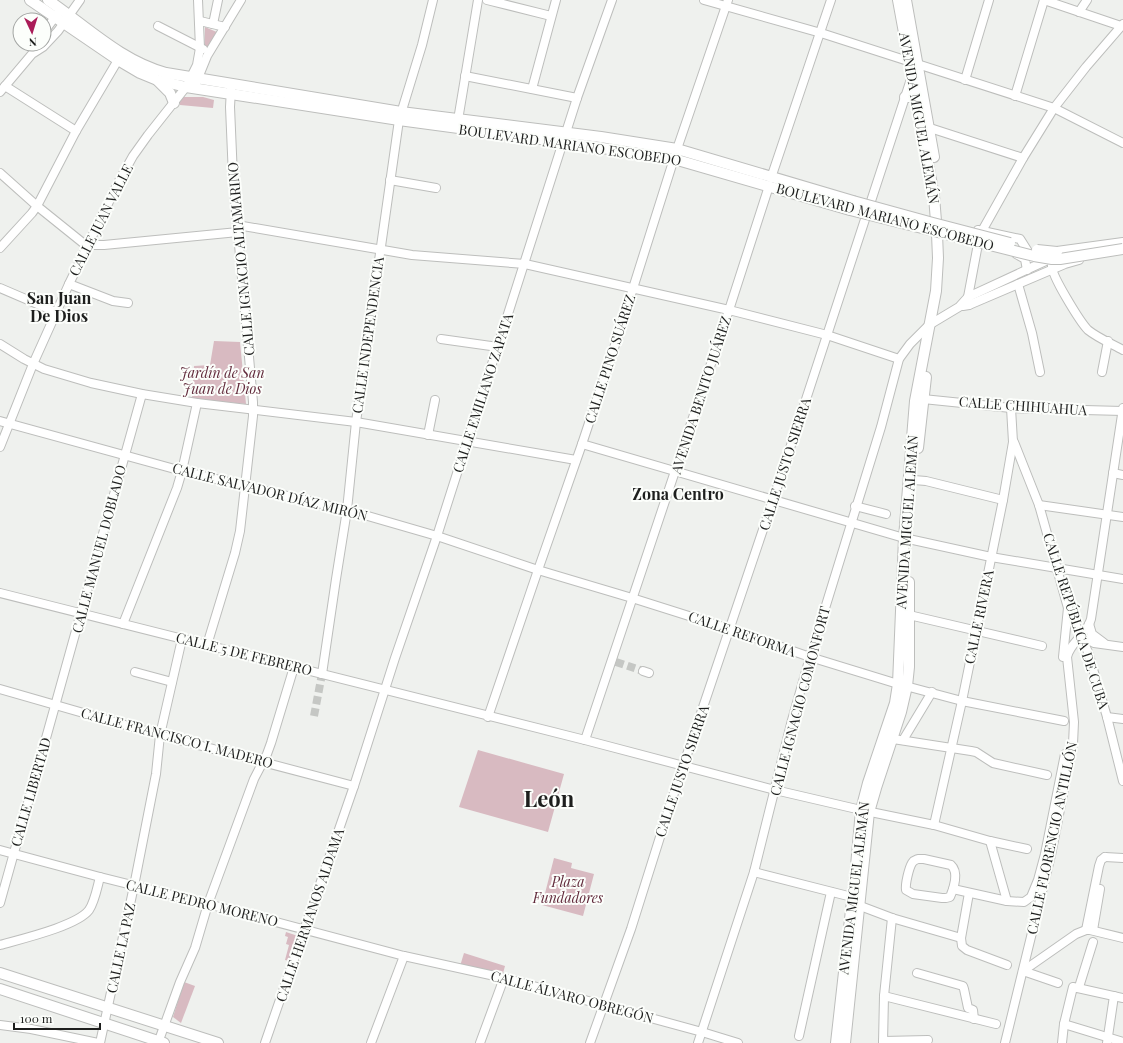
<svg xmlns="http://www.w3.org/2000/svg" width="1123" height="1043" viewBox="0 0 1123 1043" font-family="'Playfair Display',serif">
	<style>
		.green { fill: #d8bac1 }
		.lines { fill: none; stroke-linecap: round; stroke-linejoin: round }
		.minor-tunnel { stroke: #c5c7c4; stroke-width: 8; stroke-dasharray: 8 4; stroke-linecap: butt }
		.minor-casing { stroke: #bdbebc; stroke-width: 10 }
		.major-casing { stroke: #bdbebc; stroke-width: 12 }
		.minor { stroke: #fff; stroke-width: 8 }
		.major { stroke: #fff; stroke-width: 10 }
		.major-bridge-casing { stroke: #bdbebc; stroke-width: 12; stroke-linecap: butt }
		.major-bridge { stroke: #fff; stroke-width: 10 }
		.labels { text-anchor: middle; stroke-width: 4; stroke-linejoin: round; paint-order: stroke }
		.street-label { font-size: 14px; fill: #1e1f1e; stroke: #fcfefb }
		.park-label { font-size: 14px; font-style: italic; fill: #622b3c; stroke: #fcfefb }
		.quarter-label { font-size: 16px; font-weight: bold; fill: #1e1f1e; stroke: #fcfefb }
		.town-label { font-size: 22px; font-weight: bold; fill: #1e1f1e; stroke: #fcfefb }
	</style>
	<rect width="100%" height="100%" fill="#eff1ee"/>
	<g class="green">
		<polygon points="205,27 219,33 204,59"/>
		<polygon points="180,97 203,97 214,100 213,108 180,105"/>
		<polygon points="214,341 240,342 246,404 192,399 194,366 210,365"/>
		<polygon points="478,750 564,774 548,832 459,807"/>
		<polygon points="554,858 572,863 571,868 594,874 583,916 542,905"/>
		<polygon points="286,932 298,936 290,961 285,960 289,945 286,944 288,937 285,936"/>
		<polygon points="464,953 505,966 502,977 460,966"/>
		<polygon points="184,982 195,986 181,1023 173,1017"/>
	</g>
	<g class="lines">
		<g class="minor-tunnel">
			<polyline points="616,662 643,671"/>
			<polyline points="314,716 322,674"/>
		</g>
		<g class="minor-casing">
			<g id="minor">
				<polyline points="487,0 551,16"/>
				<polyline points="704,0 821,33 1054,108 1123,143"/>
				<polyline points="1044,0 1121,26"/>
				<polyline points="1079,12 1087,0"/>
				<polyline points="200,21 225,27"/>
				<polyline points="213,24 218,0"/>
				<polyline points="158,26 203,49"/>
				<polyline points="44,32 58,13"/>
				<polyline points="465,76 577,98"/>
				<polyline points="965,80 989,0"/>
				<polyline points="196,83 207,56 241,0"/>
				<polyline points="5,86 76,131"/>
				<polyline points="532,89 556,0"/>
				<polyline points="0,92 32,54 43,47 58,31 80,0"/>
				<polyline points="1015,96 1044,0"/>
				<polyline points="458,120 478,0"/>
				<polyline points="930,128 1023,158"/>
				<polyline points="0,173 37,206 83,243 88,245 104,245 238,232"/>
				<polyline points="775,178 771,178 831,0"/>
				<polyline points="390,180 436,188"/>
				<polyline points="237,225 412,255 525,264 729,310 827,335 899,359"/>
				<polyline points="978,230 1020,239 1032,258"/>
				<polyline points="0,248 32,213 37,206 76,131 118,60"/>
				<polyline points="1016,254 1025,259 1027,270"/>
				<path d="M1052 265C1050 274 1081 323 1088 330 1098 338 1112 344 1123 350"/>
				<polyline points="69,284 113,301 128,303"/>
				<polyline points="1018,284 1032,333 1040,372"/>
				<polyline points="0,288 56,312"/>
				<polyline points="969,305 968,297 978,244 982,231 1023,158 1054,108 1086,67 1123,24"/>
				<polyline points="963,306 969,305 1065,264 1079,260"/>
				<polyline points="441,339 498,347"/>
				<polyline points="0,344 24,359 44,369 91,383 142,394 197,403 356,422 576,460"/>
				<polyline points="1102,372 1108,341"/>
				<polyline points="923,399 1011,408 1123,411"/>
				<polyline points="0,421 182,471 347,510 437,536 538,570 632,598 730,629 810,657 898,684 962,701 1064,721"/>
				<polyline points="428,435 435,400"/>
				<polyline points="1014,442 1039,505 1068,608 1088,652 1107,717 1123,781"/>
				<polyline points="582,444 904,538 991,557 1123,579"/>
				<polyline points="0,447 33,364 69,284 119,181 133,156 148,135 186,87 197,65 200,48 198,0"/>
				<polyline points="1113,473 1123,475"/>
				<polyline points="914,480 926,481 1003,500"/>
				<polyline points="1039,505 1123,517"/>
				<polyline points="855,506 886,514"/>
				<polyline points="0,593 585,740 775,790 861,810 934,825 990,841 1027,849"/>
				<polyline points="909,615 1042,646"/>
				<polyline points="123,624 177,488 182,471 197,403"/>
				<polyline points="1089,624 1092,634 1104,643"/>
				<polyline points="1082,636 1094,643 1123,647"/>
				<polyline points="207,645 235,553 240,531 253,416 253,402 233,177 230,107 231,89"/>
				<polyline points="1063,657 1068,608"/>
				<polyline points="643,671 649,673"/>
				<polyline points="135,672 172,682"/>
				<polyline points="322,674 336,579 347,510 356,422 399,120 422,45 433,0"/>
				<polyline points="0,689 160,735 354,786"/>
				<polyline points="488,717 538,570 582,444 617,339 677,149 728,0"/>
				<polyline points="1107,717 1123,719"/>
				<polyline points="893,739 971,751 976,752 993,763 1047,775"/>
				<polyline points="585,740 729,310 769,186"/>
				<polyline points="903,740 932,692"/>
				<polyline points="934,825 962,701 1003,500 1013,442 1011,408"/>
				<polyline points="990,841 1007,901"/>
				<polyline points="0,850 100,877 208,904 404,956 504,978 702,1032 738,1043"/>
				<polyline points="1105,857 1123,858"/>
				<path d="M918 859H924L951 865C959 872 954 888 950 897L946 898H942L913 894 906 890C905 884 909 868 912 863 914 860 915 860 918 859Z"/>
				<polyline points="754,872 852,897"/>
				<polyline points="953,889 1007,901 1024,902 1031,897 1038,880 1045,854 1065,754"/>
				<polyline points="969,893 961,938 962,946 967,950 1007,965"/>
				<polyline points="0,903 142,394"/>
				<polyline points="855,904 892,918 961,938"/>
				<polyline points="1086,930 1099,866 1101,860 1105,857"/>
				<polyline points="1093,930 1100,889"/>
				<path d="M0 945C21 939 77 926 89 910 95 901 97 888 100 877"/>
				<polyline points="1023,971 1076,934 1086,930 1090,930 1123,938"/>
				<polyline points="1023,971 1058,983"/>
				<polyline points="917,973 963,986 964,989 968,1008 973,1010 974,1019"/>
				<polyline points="1079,987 1093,942"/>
				<polyline points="884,996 996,1024"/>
				<polyline points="1064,1024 1123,1042"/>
				<polyline points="0,1025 31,1029 98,1043"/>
				<polyline points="799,1036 831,892"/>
				<polyline points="883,1041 928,1040"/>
				<polyline points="100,1043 134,886 156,774 160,735 182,639"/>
				<polyline points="158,1043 180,982 195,948 208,904 254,779 267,754 271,743 294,667"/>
				<polyline points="265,1043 354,786 395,658 437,536 577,98 612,0"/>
				<polyline points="371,1043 404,956"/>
				<polyline points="480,1043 504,978"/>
				<polyline points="590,1043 631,929 672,799 773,500 912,76"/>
				<polyline points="698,1043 754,872 792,720 810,657 881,427 899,359 910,344 929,325 959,307 968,297 1052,258"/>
				<polyline points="883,1043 884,996 892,918"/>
				<path d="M1005 1043 1051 855 1073 744 1074 722 1067 657C1070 642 1087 635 1091 619L1123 408"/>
				<polyline points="1062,1043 1064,1024 1073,987 1123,998"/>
				<polyline points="1107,1043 1114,996"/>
			</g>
		</g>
		<g class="major-casing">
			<g id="major">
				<polyline points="30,0 118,60 140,73 157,80 186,87 399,120 563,142 674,159 850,210"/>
				<path d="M48 0C86 26 121 61 166 73L401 112 601 137 677 149 853 201"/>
				<polyline points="906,0 934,157"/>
				<polyline points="158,81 170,93 174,103"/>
				<polyline points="905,97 911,97 917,100"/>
				<polyline points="1057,252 1123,243"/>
				<polyline points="918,448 926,377"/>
				<polyline points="0,973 218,1043"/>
				<polyline points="0,989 164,1043"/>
				<polyline points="836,1043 856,866 861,810 868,783 895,703 898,684 904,538 915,401 936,291 938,258 937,234 934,196 898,0"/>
				<polyline points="845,1043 869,812 876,788 901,712 907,686 909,667 909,582"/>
			</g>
		</g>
		<use href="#minor" class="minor"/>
		<use href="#major" class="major"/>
		<g class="major-bridge-casing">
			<g id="major-bridge">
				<polyline points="853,201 933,223 1010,243"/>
				<polyline points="850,210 1034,256 1052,259 1060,259 1123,249"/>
				<polyline points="1037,250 1057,252"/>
			</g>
		</g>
		<use href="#major-bridge" class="major-bridge"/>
	</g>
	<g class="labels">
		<g class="street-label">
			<text transform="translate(919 118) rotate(80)" y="5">AVENIDA MIGUEL ALEMÁN</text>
			<text transform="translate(570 145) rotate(8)" y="5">BOULEVARD MARIANO ESCOBEDO</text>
			<text transform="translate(885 217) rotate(15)" y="5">BOULEVARD MARIANO ESCOBEDO</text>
			<text transform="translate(101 220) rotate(-63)" y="5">CALLE JUAN VALLE</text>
			<text transform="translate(241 259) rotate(-95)" y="5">CALLE IGNACIO ALTAMARINO</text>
			<text transform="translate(368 335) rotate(-82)" y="5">CALLE INDEPENDENCIA</text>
			<text transform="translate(610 359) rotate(-72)" y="5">CALLE PINO SUÁREZ</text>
			<text transform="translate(483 393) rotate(-72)" y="5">CALLE EMILIANO ZAPATA</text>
			<text transform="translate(701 395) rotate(-72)" y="5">AVENIDA BENITO JUÁREZ</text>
			<text transform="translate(1023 406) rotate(4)" y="5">CALLE CHIHUAHUA</text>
			<text transform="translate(785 464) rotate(-72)" y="5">CALLE JUSTO SIERRA</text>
			<text transform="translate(270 492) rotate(14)" y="5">CALLE SALVADOR DÍAZ MIRÓN</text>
			<text transform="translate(907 522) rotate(-86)" y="5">AVENIDA MIGUEL ALEMÁN</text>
			<text transform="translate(99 549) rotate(-75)" y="5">CALLE MANUEL DOBLADO</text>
			<text transform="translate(979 617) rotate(-78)" y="5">CALLE RIVERA</text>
			<text transform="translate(1076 621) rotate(72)" y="5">CALLE REPÚBLICA DE CUBA</text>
			<text transform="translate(742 634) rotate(19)" y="5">CALLE REFORMA</text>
			<text transform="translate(244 654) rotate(14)" y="5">CALLE 5 DE FEBRERO</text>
			<text transform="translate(800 701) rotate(-75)" y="5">CALLE IGNACIO COMONFORT</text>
			<text transform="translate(177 738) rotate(15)" y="5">CALLE FRANCISCO I. MADERO</text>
			<text transform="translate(682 771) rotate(-71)" y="5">CALLE JUSTO SIERRA</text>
			<text transform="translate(31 792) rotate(-74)" y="5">CALLE LIBERTAD</text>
			<text transform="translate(1052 838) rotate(-78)" y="5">CALLE FLORENCIO ANTILLÓN</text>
			<text transform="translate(854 888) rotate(-83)" y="5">AVENIDA MIGUEL ALEMÁN</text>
			<text transform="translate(202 903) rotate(14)" y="5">CALLE PEDRO MORENO</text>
			<text transform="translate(310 915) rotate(-71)" y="5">CALLE HERMANOS ALDAMA</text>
			<text transform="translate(121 948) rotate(-78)" y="5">CALLE LA PAZ</text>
			<text transform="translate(572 997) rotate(15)" y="5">CALLE ÁLVARO OBREGÓN</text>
		</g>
		<g class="park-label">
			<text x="222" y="378">Jardín de San<tspan x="222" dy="16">Juan de Dios</tspan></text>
			<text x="568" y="887">Plaza<tspan x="568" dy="16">Fundadores</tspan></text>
		</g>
		<g class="quarter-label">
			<text x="59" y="304">San Juan<tspan x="59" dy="18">De Dios</tspan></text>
			<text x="678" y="500">Zona Centro</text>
		</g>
		<g class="town-label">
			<text x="549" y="807">León</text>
		</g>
	</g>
	<g transform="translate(32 32) rotate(176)"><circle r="19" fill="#fcfefb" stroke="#a3a5a3"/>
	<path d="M0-3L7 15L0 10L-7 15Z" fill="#aa1b58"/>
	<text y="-6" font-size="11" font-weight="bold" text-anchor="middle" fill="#1e1f1e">N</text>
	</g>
	<path d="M14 1023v6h86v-6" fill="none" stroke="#1e1f1e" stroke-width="2"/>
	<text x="20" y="1023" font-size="12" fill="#1e1f1e" stroke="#fcfefb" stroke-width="3" paint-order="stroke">100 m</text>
</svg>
